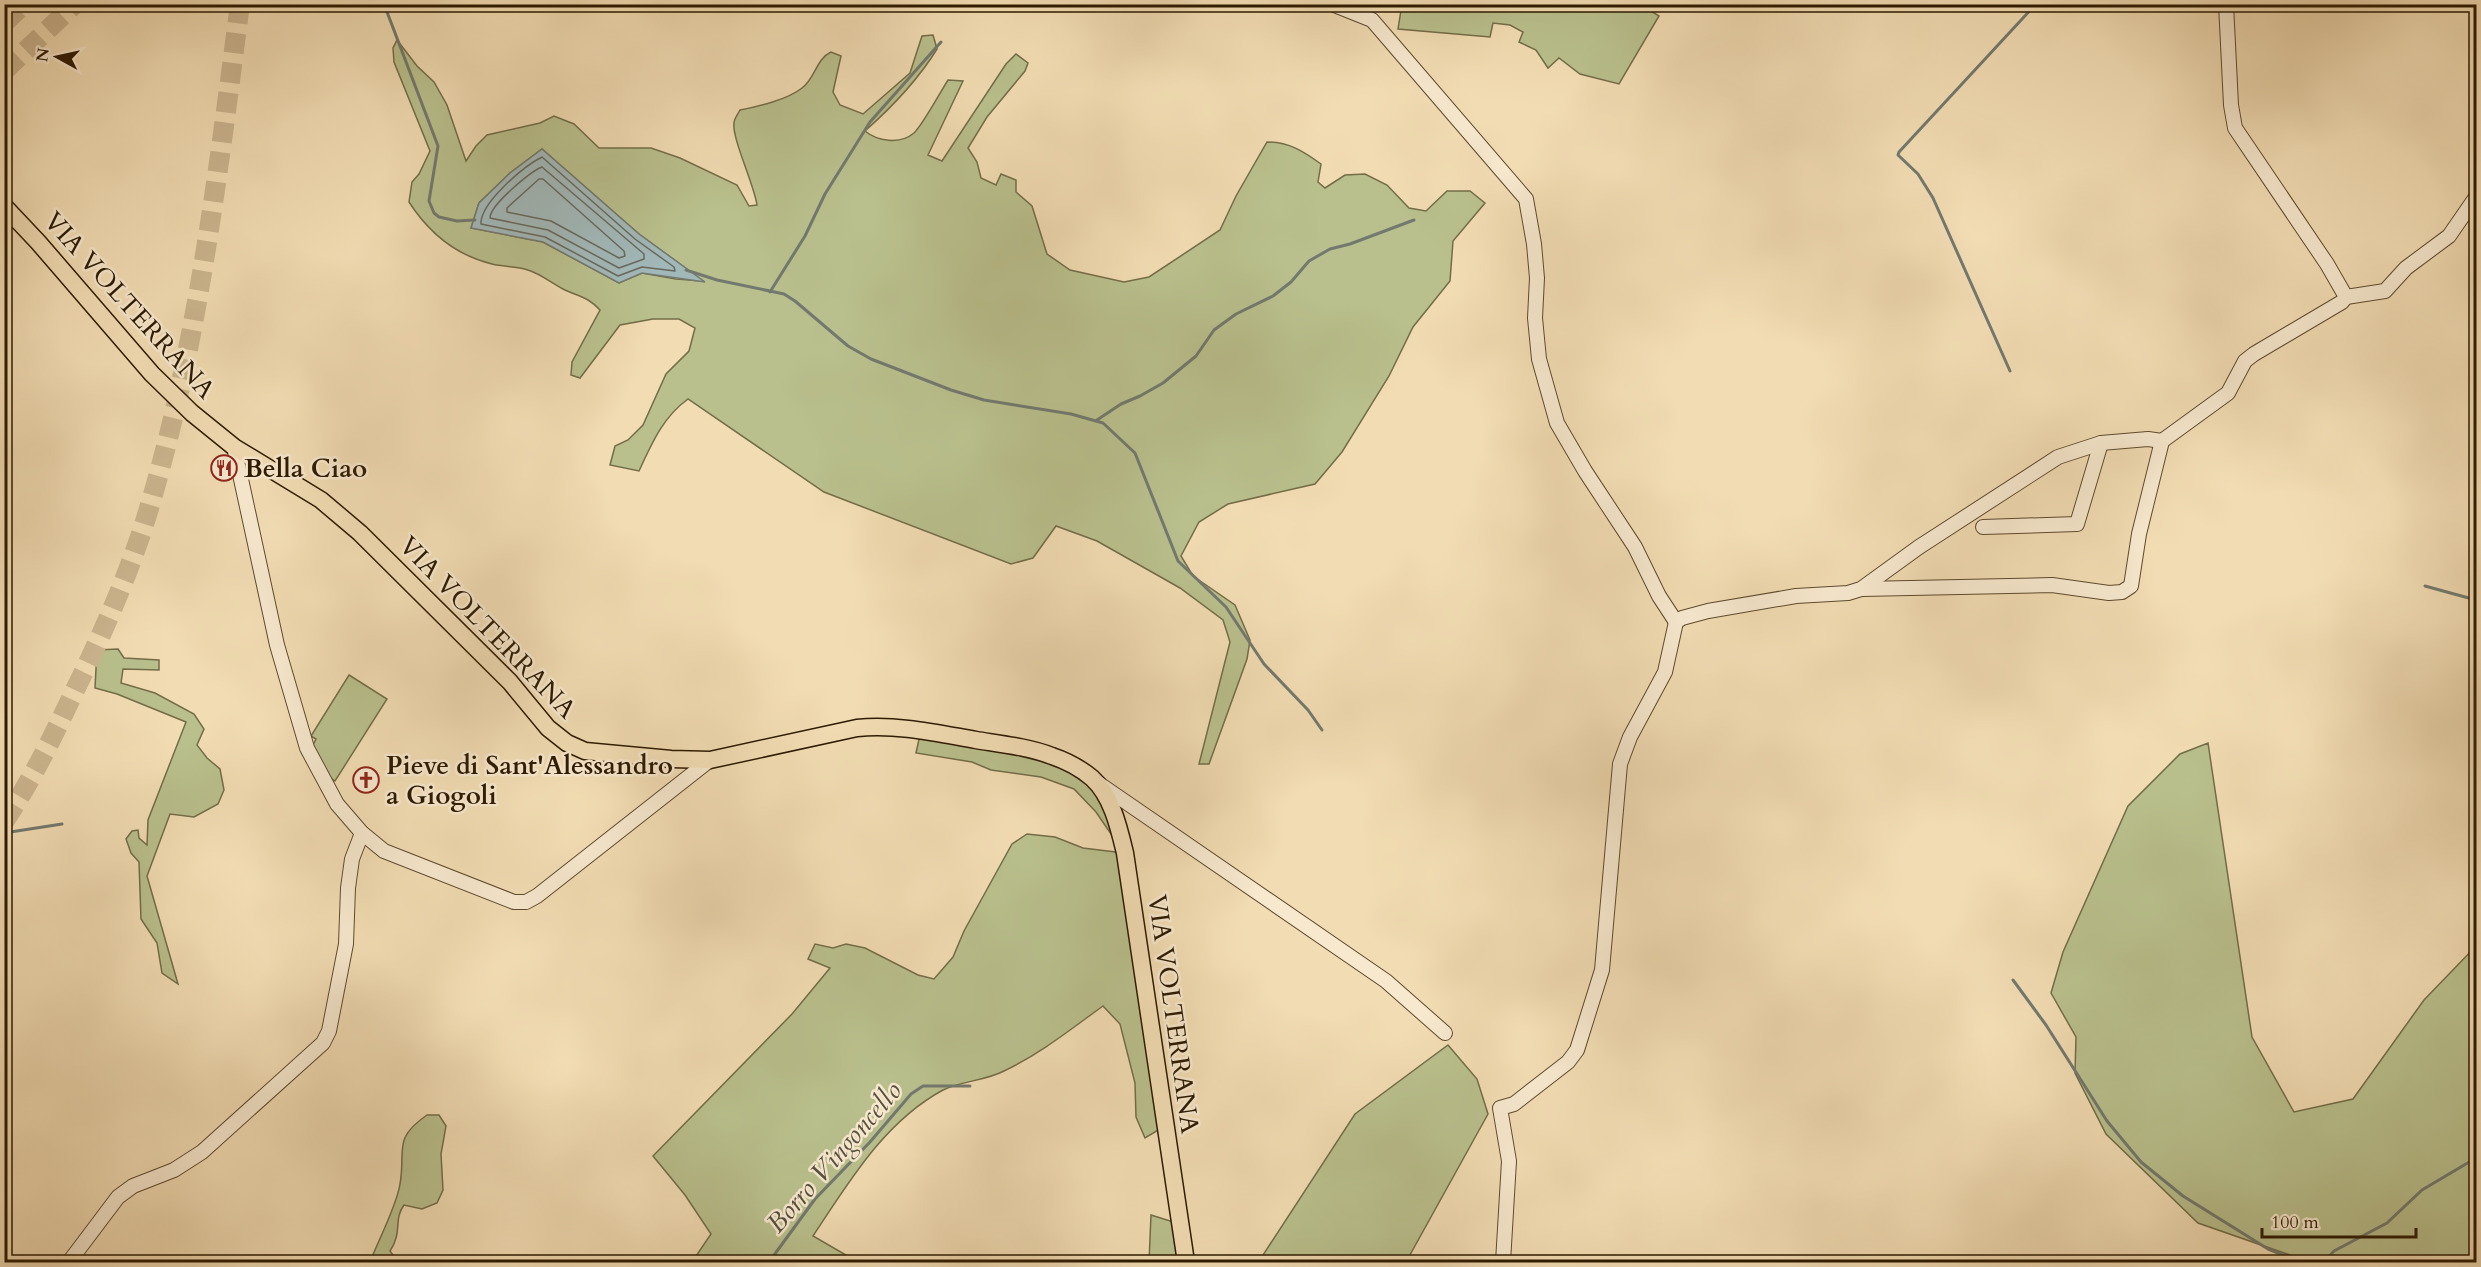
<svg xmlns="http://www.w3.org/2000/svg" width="2481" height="1267" viewBox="0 0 2481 1267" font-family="Cardo,serif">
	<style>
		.green { fill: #b9c08d; stroke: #736d47; stroke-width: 1.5; fill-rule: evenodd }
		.water { fill: #a1b8b9; stroke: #73796f; stroke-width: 1.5 }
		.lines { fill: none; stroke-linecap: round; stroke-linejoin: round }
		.shore { stroke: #67695d; stroke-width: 1.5 }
		.stream { stroke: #73796f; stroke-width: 3 }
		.highway-tunnel { stroke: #cbb58f; stroke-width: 20; stroke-dasharray: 20 10; stroke-linecap: butt }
		.minor-casing { stroke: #5e4a2e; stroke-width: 16 }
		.major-casing { stroke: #2d1a01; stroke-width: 19 }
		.minor { stroke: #f7e8ce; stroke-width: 14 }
		.major { stroke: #f2dcb3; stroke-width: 16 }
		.labels { text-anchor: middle; stroke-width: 5; stroke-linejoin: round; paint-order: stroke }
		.street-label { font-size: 26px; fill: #2d1a01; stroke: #f7e8ce }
		.poi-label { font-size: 26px; font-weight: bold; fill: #2d1a01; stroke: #f7e8ce; text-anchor: start }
		.water-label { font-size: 27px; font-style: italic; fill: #565141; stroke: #f7e8ce }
	</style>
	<rect width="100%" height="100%" fill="#f2dcb3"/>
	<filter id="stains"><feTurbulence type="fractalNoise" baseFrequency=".00333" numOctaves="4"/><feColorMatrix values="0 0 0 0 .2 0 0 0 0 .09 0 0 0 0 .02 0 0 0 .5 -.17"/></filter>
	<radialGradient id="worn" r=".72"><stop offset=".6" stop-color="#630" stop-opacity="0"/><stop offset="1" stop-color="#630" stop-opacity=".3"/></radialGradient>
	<g class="green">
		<polygon points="1402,4 1640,4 1659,16 1619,84 1580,74 1559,58 1548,68 1536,50 1519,42 1523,32 1510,25 1493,23 1490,37 1398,29"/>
		<path d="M933 35 937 49C918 80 892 107 865 131 877 141 900 145 914 133 922 126 941 91 948 80L963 81 928 155 942 161 1006 64 1016 54 1028 63 1025 71 987 117 968 148 977 162 981 178 996 185 1001 174 1016 180V192L1032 206 1047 254 1070 270 1124 282 1149 277 1220 230 1236 196 1267 142C1289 142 1303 151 1321 164L1318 182 1325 188 1345 175 1365 174 1387 185 1409 208 1426 211 1447 191H1470L1485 203 1453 241 1450 281 1413 327 1389 376 1342 452 1315 484 1228 504 1199 522 1181 556 1193 576 1235 605 1250 640 1247 659 1209 764H1199L1230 642 1223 620 1180 588 1097 541 1056 526 1033 558 1011 564 824 492 688 399C663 417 652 443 639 471L610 465 615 446 628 440 643 425 666 374 689 351 695 328 679 319H653L620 325 580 378 571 375 572 362 600 310C588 297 580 297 565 290 553 284 541 274 528 270 517 266 504 267 492 264 455 255 429 233 409 202L412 182 419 174 430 151 394 62 393 48 397 40 417 66 434 82 447 105 466 161 476 146 487 135 540 123 554 116 574 124 599 148H651L680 158 737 185 749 206 757 205C754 184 732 139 734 123 734 119 738 114 740 110 759 106 787 100 802 88 815 79 816 59 831 52L841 56 833 92 840 105 863 114 910 73 922 36ZM542 149 639 234 703 281 676 279 642 273 619 283 543 242 471 228 479 203 510 173Z"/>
		<polygon points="118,649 124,658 159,660 159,670 123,669 121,683 155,693 194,714 204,729 197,745 207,758 220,769 224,790 218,804 194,817 170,814 147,876 178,984 162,973 157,943 141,919 139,862 131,853 126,839 132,831 138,830 139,838 147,845 148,820 186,722 117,694 95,688 97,650"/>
		<polygon points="349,675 387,699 335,781 329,777 312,747 316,739 311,736"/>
		<path d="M921 730C964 737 1068 748 1095 782 1112 803 1119 828 1125 853L1165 1126 1145 1138 1136 1117 1135 1083 1120 1024 1103 1006C1071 1029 1040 1054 1004 1071 985 1081 961 1081 943 1090 884 1122 849 1182 813 1236L858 1262H692L711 1234 685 1195 653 1156 792 1014 830 968 808 959 815 944 833 948 846 944 865 948 918 975 934 979 953 957 964 931 1012 844 1027 834 1055 837 1083 848 1124 853 1096 812 1074 789 1041 777 991 770 972 762 916 753Z"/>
		<polygon points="2208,743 2252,1037 2294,1112 2353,1099 2424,1000 2476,946 2476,1262 2310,1262 2198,1223 2106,1134 2075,1073 2076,1037 2051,993 2063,952 2128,806 2180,754"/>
		<polygon points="1448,1045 1477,1079 1488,1114 1406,1262 1273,1262 1263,1255 1355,1114"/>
		<path d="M427 1115H439L446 1126 441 1154 443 1190 437 1203 422 1209 404 1205C393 1220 403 1232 390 1251L398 1262H370C378 1241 397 1205 400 1184 406 1150 392 1139 427 1115Z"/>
		<polygon points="1151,1215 1180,1224 1186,1262 1149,1262"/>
	</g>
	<polygon class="water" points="542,149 639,234 705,282 642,273 619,283 543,242 471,228 479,203 510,173"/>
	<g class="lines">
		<g class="shore">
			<path d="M542 157 635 239 674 267 675 271 642 267 618 276 545 237 481 224C480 203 524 166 542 157Z"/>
			<path d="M542 167 644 254V259L619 268 548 230 490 218C490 205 530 172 542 167Z"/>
			<polygon points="539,179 543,179 624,251 625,256 619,258 551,221 507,212 507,208"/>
		</g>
		<g class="stream">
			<polyline points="384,4 438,146 429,201 434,213 439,217 457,221 475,220"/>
			<polyline points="686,270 717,280 784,294 795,301 848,346 871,359 951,390 984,400 1071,414 1103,423 1135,453 1178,561 1226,607 1264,664 1308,710 1322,730"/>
			<polyline points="770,292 805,236 825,194 870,122 941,42"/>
			<polyline points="2010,371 1933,198 1918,174 1898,155 1899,152 2036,4"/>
			<polyline points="1097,420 1121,404 1140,396 1163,383 1196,356 1214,330 1236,314 1273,296 1291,282 1309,261 1330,249 1350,244 1414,220"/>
			<polyline points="2425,586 2476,600"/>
			<polyline points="4,833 62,824"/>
			<polyline points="2013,980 2046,1025 2107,1121 2141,1162 2183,1196 2268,1249 2283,1255 2316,1262"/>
			<polyline points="769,1262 815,1199 870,1142 911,1094 923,1086 970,1086"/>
			<polyline points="2324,1262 2334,1251 2387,1223 2422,1190 2476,1158"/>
		</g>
		<g class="highway-tunnel">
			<polyline points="4,23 24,4"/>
			<polyline points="4,71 75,4"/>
			<path d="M4 822C31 781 53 737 73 694 103 633 131 570 150 505 198 342 218 172 240 4"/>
		</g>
		<g class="minor-casing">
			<g id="minor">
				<polyline points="1332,4 1372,20 1526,199 1534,244 1537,278 1535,318 1539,359 1557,423 1585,471 1635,547 1659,596 1676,622"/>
				<polyline points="2346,297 2385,291 2406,268 2449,236 2476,197"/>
				<polyline points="234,447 277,645 307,748 337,804 362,833 384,851 514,902 526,902 537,896 710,760"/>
				<polyline points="1983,527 2077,524 2101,443"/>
				<polyline points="1861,589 2052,585 2109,593 2122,592 2131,586 2139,534 2162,441"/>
				<polyline points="1098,783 1386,981 1445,1033"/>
				<polyline points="69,1262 118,1197 133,1186 174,1170 202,1152 323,1043 329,1031 346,944 348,888 352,859 362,833"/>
				<polyline points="1503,1262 1509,1161 1500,1108 1514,1104 1568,1062 1577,1050 1602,970 1620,764 1630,737 1665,672 1676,622 1682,618 1708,611 1796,596 1848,593 1861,589 1919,547 2058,457 2101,443 2148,439 2162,441 2228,393 2245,361 2254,354 2342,302 2346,297 2327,264 2235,128 2231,105 2226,4"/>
			</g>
		</g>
		<g class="major-casing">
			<path id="major" d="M4 206 38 242 152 374 192 413 234 447 321 500 360 533 510 682 548 728 567 743 585 751 671 759 710 760 857 728C897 724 936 733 976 740 1001 744 1029 747 1052 756 1067 761 1080 768 1092 778 1112 796 1119 828 1125 853L1186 1262"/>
		</g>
		<use href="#minor" class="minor"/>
		<use href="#major" class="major"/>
	</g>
	<defs>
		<g id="restaurant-ring" transform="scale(1.35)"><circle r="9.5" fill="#f7e8ce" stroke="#8f2418" stroke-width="1.5"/><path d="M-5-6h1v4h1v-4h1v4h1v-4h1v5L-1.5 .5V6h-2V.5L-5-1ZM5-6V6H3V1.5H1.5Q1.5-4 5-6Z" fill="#8f2418"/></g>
		<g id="church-ring" transform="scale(1.35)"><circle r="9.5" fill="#f7e8ce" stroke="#8f2418" stroke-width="1.5"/><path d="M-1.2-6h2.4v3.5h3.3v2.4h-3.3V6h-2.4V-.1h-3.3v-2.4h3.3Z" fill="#8f2418"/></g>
	</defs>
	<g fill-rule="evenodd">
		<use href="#restaurant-ring" x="224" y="468"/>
		<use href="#church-ring" x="366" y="780"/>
	</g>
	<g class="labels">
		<g class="street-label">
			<text transform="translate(130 305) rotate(48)" y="9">VIA VOLTERRANA</text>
			<text transform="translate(488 627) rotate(46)" y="9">VIA VOLTERRANA</text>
			<text transform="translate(1174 1014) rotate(82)" y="9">VIA VOLTERRANA</text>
		</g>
		<g class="poi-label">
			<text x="244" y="477">Bella Ciao</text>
			<text x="386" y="774">Pieve di Sant'Alessandro<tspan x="386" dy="30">a Giogoli</tspan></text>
		</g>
		<g class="water-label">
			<text transform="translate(834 1157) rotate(-49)" y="9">Borro Vingoncello</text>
		</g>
	</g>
	<rect width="2481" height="1267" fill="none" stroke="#f2dcb3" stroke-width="24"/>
	<rect x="6" y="6" width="2469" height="1255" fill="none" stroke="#2d1a01" stroke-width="3"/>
	<rect x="12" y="12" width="2457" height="1243" fill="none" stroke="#2d1a01" stroke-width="1.5"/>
	<g transform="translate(57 57) rotate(278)" stroke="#f7e8ce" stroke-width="4.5" paint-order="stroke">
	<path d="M0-4.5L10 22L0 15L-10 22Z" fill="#2d1a01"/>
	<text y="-9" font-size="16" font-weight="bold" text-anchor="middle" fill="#2d1a01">N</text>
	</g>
	<path d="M2262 1228v9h154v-9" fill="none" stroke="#2d1a01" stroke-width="3"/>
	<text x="2271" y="1228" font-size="18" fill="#2d1a01" stroke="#f7e8ce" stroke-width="4.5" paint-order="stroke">100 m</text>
	<rect width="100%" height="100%" filter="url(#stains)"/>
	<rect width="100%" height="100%" fill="url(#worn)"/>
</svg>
